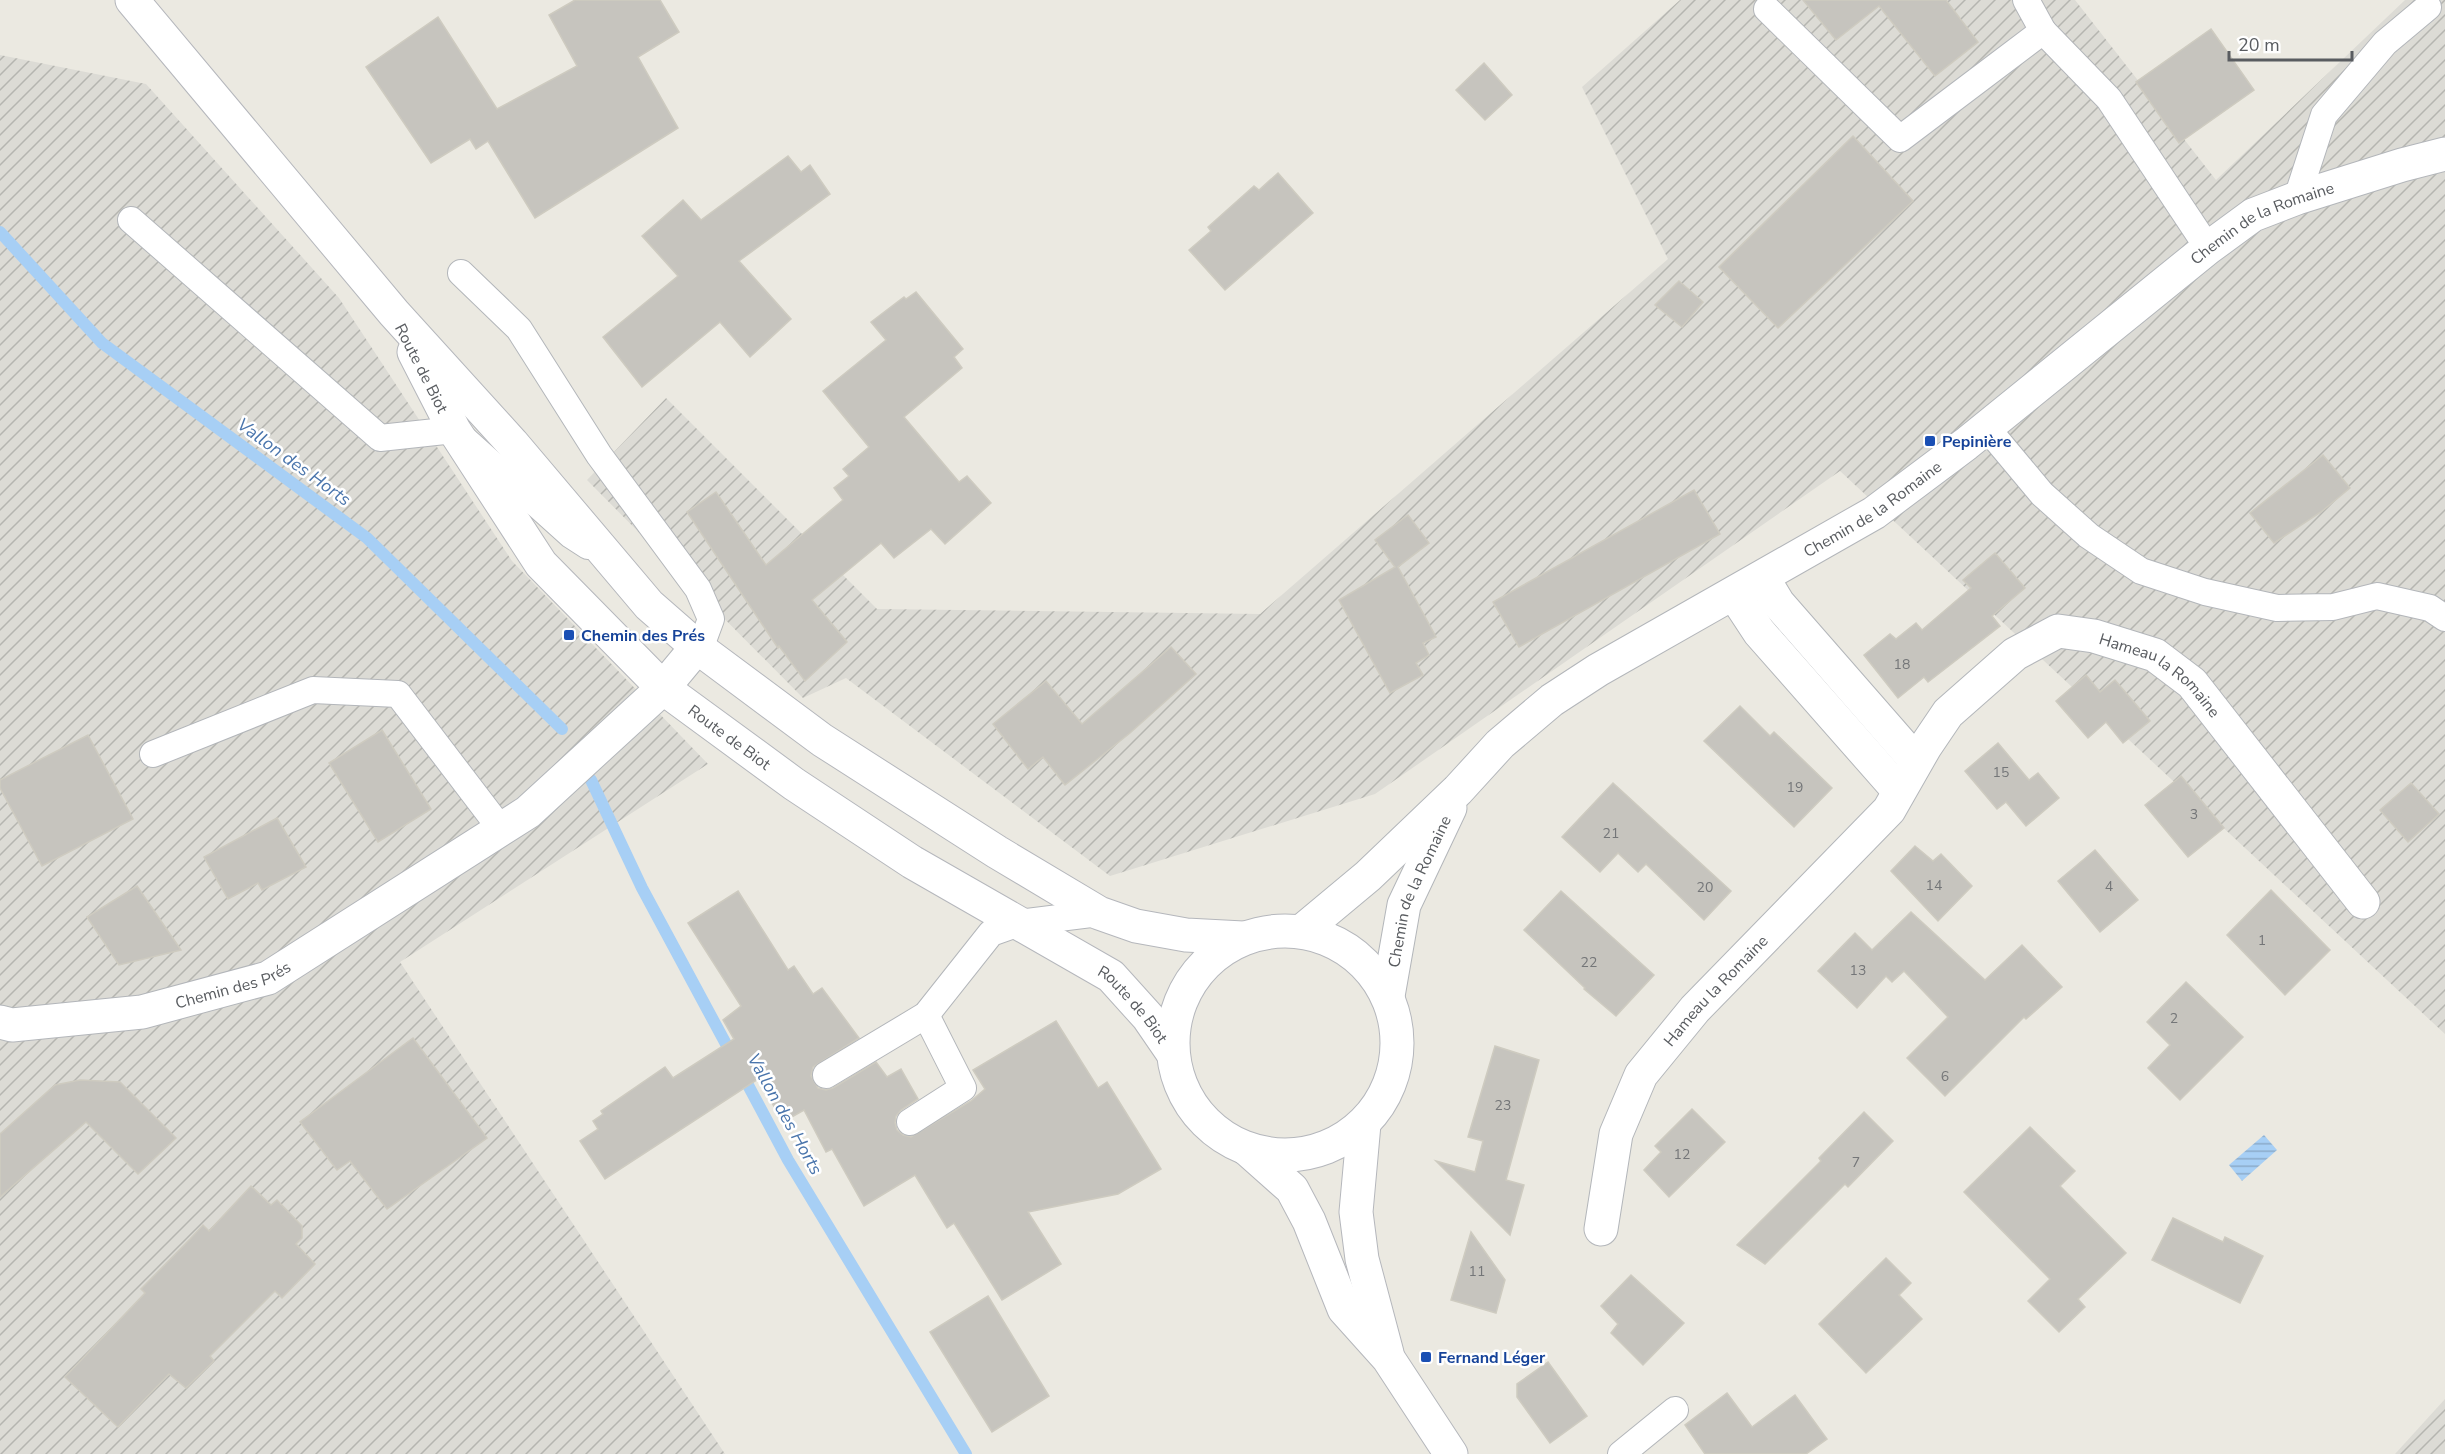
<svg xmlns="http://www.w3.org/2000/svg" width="2445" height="1454" viewBox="0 0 2445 1454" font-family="'Nunito Sans',sans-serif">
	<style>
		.industrial { fill: url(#industrial-furrows) }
		.water { fill: url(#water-rules) }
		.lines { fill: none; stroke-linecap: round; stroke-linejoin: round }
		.stream { stroke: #a7cff5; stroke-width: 12 }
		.building { fill: #c6c4be; stroke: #cecbc0; stroke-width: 1.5 }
		.service-casing { stroke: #b3b6ba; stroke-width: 28 }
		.minor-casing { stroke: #b3b6ba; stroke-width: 35 }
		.tertiary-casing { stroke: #b3b6ba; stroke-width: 35 }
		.secondary-casing { stroke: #b5b7bc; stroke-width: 35 }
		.service { stroke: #fff; stroke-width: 26 }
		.minor { stroke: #fff; stroke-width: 33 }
		.tertiary { stroke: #fff; stroke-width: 33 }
		.secondary { stroke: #fff; stroke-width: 33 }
		.transit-dot { fill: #1a4fb4; stroke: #fff; stroke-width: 2 }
		.labels { text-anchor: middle; stroke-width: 5; stroke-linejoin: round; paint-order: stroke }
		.number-label { font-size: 14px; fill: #747678 }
		.street-label { font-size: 16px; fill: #595c60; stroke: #fff }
		.transit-label { font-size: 16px; font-weight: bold; fill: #164399; stroke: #fff; text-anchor: start }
		.water-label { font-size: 18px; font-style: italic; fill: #4a75ac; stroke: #fff }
	</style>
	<defs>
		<pattern id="industrial-furrows" width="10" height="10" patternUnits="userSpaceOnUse" patternTransform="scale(1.5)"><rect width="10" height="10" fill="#dcdbd5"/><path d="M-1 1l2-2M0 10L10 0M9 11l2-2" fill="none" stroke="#b5b5b0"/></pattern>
		<pattern id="water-rules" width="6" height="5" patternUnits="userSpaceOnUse" patternTransform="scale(1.5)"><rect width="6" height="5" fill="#a7cff5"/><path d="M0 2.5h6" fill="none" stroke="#8babca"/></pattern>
	</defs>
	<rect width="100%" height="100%" fill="#ebe9e1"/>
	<g class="industrial">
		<polygon points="1680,0 2075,0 2216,180 2405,0 2445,0 2445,1034 1840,471 1375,794 1110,876 846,678 803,698 587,480 666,398 877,609 1260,614 1668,259 1582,87"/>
		<polygon points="0,55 146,84 339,298 512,561 708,764 400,962 725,1454 0,1454"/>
		<polygon points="2445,1399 2445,1454 2395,1454"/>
	</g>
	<polygon class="water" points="2264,1135 2277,1150 2242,1181 2229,1165"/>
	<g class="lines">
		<g class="stream">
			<polyline points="0,232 102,343 367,538 562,729"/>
			<polyline points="591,780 642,888 733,1057"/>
			<polyline points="741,1072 788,1160 966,1454"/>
		</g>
	</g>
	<g class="building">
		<polygon points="575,0 660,0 679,32 638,57 678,128 535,218 488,141 476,149 470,139 431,163 366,67 438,17 497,109 577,66 549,15"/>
		<polygon points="1803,0 1946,0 1978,42 1935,76 1879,6 1836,40"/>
		<polygon points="2211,29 2254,90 2179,143 2136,82"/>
		<polygon points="1484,63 1512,95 1485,120 1456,90"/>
		<polygon points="1853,136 1913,201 1778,328 1719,267"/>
		<polygon points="788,156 801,172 810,165 830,194 739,261 791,319 750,357 720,322 642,387 603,337 678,276 642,236 683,200 701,220"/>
		<polygon points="1278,173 1313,213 1225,290 1189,250 1211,231 1208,227 1254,186 1259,190"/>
		<polygon points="1679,281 1703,302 1682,327 1655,305"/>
		<polygon points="916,292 963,349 954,357 962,368 904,417 959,482 967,476 991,503 945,544 931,529 894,558 881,543 812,600 847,642 805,681 779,646 778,648 687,512 716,492 766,565 843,500 834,488 849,476 843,469 869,447 823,391 886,340 871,322 904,297 906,299"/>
		<polygon points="2323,455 2350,488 2321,512 2274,543 2250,513"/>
		<polygon points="1694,490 1720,534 1519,647 1493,602"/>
		<polygon points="1408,515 1429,543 1398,567 1436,637 1423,643 1429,655 1416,663 1423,675 1390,693 1339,600 1395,567 1375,540"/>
		<polygon points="1995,553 2025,588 1992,616 2000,626 1928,682 1924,677 1898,698 1864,655 1890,634 1896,639 1916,623 1922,630 1971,588 1963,580"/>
		<polygon points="1171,647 1196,674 1130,733 1065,785 1043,757 1028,769 993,724 1046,681 1082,724"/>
		<polygon points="2086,675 2100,692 2115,680 2150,721 2123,743 2106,722 2088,738 2056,701"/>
		<polygon points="1740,706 1770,736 1774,732 1832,788 1794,827 1704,741"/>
		<polygon points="382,730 431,809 378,842 329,763"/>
		<polygon points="88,735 133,819 42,866 0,788 0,780"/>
		<polygon points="1998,743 2029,780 2038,773 2059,798 2026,826 2006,802 1997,809 1965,771"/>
		<polygon points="2181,776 2224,828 2188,857 2145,805"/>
		<polygon points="1613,783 1731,891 1704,920 1646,864 1638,872 1618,853 1600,872 1562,837"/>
		<polygon points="2411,783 2439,814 2408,842 2380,810"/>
		<polygon points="277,818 306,867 262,890 258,883 228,899 204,857"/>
		<polygon points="1915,846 1933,861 1941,854 1972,886 1938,921 1891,871"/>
		<polygon points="2095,850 2138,900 2100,932 2058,881"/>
		<polygon points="137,886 181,950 119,965 87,917"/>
		<polygon points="2271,890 2330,950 2285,995 2227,935"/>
		<polygon points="738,891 788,970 794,966 813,994 822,988 859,1038 813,1067 811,1076 818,1088 826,1090 833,1088 876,1062 887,1077 901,1069 918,1099 901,1110 896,1116 895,1123 897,1130 903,1135 911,1137 971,1101 985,1089 973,1070 1056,1021 1098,1088 1107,1082 1161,1169 1118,1194 1028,1212 1061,1264 1002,1300 954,1223 947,1228 915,1175 864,1206 832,1149 826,1152 804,1110 783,1122 758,1079 605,1179 580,1141 598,1129 593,1121 603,1114 601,1111 665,1067 673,1078 734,1039 723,1020 741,1006 688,923"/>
		<polygon points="1561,891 1654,975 1616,1016 1584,989 1585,988 1524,930"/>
		<polygon points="1911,912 1985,980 2022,945 2062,987 2026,1019 2024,1017 1945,1096 1907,1058 1948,1017 1904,971 1892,982 1886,976 1857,1008 1818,971 1855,933 1872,950"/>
		<polygon points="2186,982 2243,1037 2180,1100 2148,1068 2170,1045 2147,1022"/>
		<polygon points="413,1038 487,1138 387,1209 350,1161 337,1170 300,1122"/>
		<polygon points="1495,1046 1539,1060 1506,1180 1524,1185 1510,1235 1436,1161 1475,1172 1483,1141 1468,1137"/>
		<polygon points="80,1080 120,1082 176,1138 138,1174 86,1122 0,1197 0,1134 55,1085"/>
		<polygon points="1692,1109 1725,1142 1669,1197 1644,1170 1661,1152 1655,1146"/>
		<polygon points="1864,1112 1893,1141 1848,1187 1845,1184 1765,1264 1737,1245 1821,1161 1819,1158"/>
		<polygon points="2030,1127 2075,1171 2060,1186 2126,1253 2078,1299 2085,1307 2059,1332 2028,1301 2050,1279 1964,1192"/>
		<polygon points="251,1186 271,1205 277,1200 302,1226 302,1238 296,1244 315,1264 282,1298 275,1291 210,1356 214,1361 186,1388 169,1374 118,1427 65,1377 145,1293 141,1289 190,1239 203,1225 209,1231"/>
		<polygon points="2173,1218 2223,1242 2225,1237 2263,1256 2240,1303 2152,1260"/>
		<polygon points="1471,1232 1505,1280 1496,1313 1451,1300"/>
		<polygon points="1886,1258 1911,1283 1899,1295 1922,1319 1866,1373 1819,1324"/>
		<polygon points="1631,1275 1684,1323 1643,1365 1611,1333 1618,1324 1601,1306"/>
		<polygon points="988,1296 1049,1396 992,1432 930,1332"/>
		<polygon points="1548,1362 1587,1416 1550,1443 1517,1397 1517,1384"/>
		<polygon points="1727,1393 1752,1427 1795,1395 1827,1439 1806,1454 1705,1454 1685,1425"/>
	</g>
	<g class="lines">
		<g class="service-casing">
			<g id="service">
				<polyline points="2026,0 2043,31"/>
				<polyline points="1767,9 1900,139 2043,31 2109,99 2208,248"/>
				<polyline points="2297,198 2324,115 2385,43 2428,7"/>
				<polyline points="131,220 380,438 454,430 571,535 588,546"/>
				<polyline points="461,273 519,329 599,455 698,589 711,619 704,638 697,647"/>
				<polyline points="1986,427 2042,494 2089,536 2141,571 2205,592 2277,608 2333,607 2377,596 2430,608 2445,618"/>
				<polyline points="153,754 313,690 398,694 501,829"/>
				<polyline points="826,1075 926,1015 991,933 1019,923 1099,913"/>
				<polyline points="910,1122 963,1088 926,1015"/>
				<polyline points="1621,1454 1675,1410"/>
			</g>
		</g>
		<g class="minor-casing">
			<g id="minor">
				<polyline points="1763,578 1778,603 1916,761"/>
				<polyline points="1734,594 1759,632 1899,791"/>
				<path id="s1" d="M0 1022 12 1025 142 1012 268 978 528 812 663 688 697 647"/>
				<path id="s2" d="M1601 1229 1616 1134 1641 1075 1695 1009 1889 810 1925 747 1948 713 2015 654 2058 631 2094 636 2155 655 2192 683 2363 902"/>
			</g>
		</g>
		<g class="tertiary-casing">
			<g id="tertiary">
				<path id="s3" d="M1302 931 1368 876 1458 790 1500 744 1552 700 1598 670 1874 513 1966 444 2208 248 2253 215 2297 198 2402 165 2445 154"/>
				<path id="s4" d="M1388 996 1404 905 1450 808"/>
			</g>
		</g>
		<g class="secondary-casing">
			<g id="secondary">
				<polyline points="132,0 394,313 512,443 649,605 697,647 822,740 997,852 1099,913 1136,926 1186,935 1243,938"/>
				<path id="s5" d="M414 352 454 430 541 564 663 688 794 784 912 862 1111 976 1148 1017 1172 1052"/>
				<circle cx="1285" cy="1043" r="112"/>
				<polyline points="1364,1124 1356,1212 1362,1259 1387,1353"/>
				<polyline points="1248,1150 1292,1189 1309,1221 1344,1309 1388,1358 1451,1454"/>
			</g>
		</g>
		<use href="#service" class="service"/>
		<use href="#minor" class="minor"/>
		<use href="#tertiary" class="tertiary"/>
		<use href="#secondary" class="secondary"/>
	</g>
	<g class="transit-dot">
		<rect x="1924" y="435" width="12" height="12" rx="3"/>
		<rect x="563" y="629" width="12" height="12" rx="3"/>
		<rect x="1420" y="1351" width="12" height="12" rx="3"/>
	</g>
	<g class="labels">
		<g class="number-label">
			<text x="1902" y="669">18</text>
			<text x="2001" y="777">15</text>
			<text x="1795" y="792">19</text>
			<text x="2194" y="819">3</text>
			<text x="1611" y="838">21</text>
			<text x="1934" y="890">14</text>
			<text x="2109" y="891">4</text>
			<text x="1705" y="892">20</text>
			<text x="2262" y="945">1</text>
			<text x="1589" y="967">22</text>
			<text x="1858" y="975">13</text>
			<text x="2174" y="1023">2</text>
			<text x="1945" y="1081">6</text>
			<text x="1503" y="1110">23</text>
			<text x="1682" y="1159">12</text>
			<text x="1856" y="1167">7</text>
			<text x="1477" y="1276">11</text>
		</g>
		<g class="street-label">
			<text dy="6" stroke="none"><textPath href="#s3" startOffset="1200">Chemin de la Romaine</textPath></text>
			<text transform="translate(422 368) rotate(63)" y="6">Route de Biot</text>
			<text dy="6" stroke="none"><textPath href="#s3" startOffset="714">Chemin de la Romaine</textPath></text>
			<text dy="6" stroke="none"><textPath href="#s2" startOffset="890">Hameau la Romaine</textPath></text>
			<text dy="6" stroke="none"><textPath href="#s5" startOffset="504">Route de Biot</textPath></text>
			<text dy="6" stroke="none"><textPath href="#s4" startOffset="110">Chemin de la Romaine</textPath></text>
			<text dy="6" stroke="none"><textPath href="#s1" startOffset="238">Chemin des Prés</textPath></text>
			<text dy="6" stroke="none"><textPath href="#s2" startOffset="273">Hameau la Romaine</textPath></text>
			<text dy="6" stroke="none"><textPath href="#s5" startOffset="990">Route de Biot</textPath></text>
		</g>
		<g class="transit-label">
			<text x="1942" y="447">Pepinière</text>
			<text x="581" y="641">Chemin des Prés</text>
			<text x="1438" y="1363">Fernand Léger</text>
		</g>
		<g class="water-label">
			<text transform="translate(294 462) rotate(36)" y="6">Vallon des Horts</text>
			<text transform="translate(785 1114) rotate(61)" y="6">Vallon des Horts</text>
		</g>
	</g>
	<path d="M2229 51v9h123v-9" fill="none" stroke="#595c60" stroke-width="3"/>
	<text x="2238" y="51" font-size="18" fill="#595c60" stroke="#ffffff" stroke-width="4.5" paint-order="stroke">20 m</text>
</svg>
